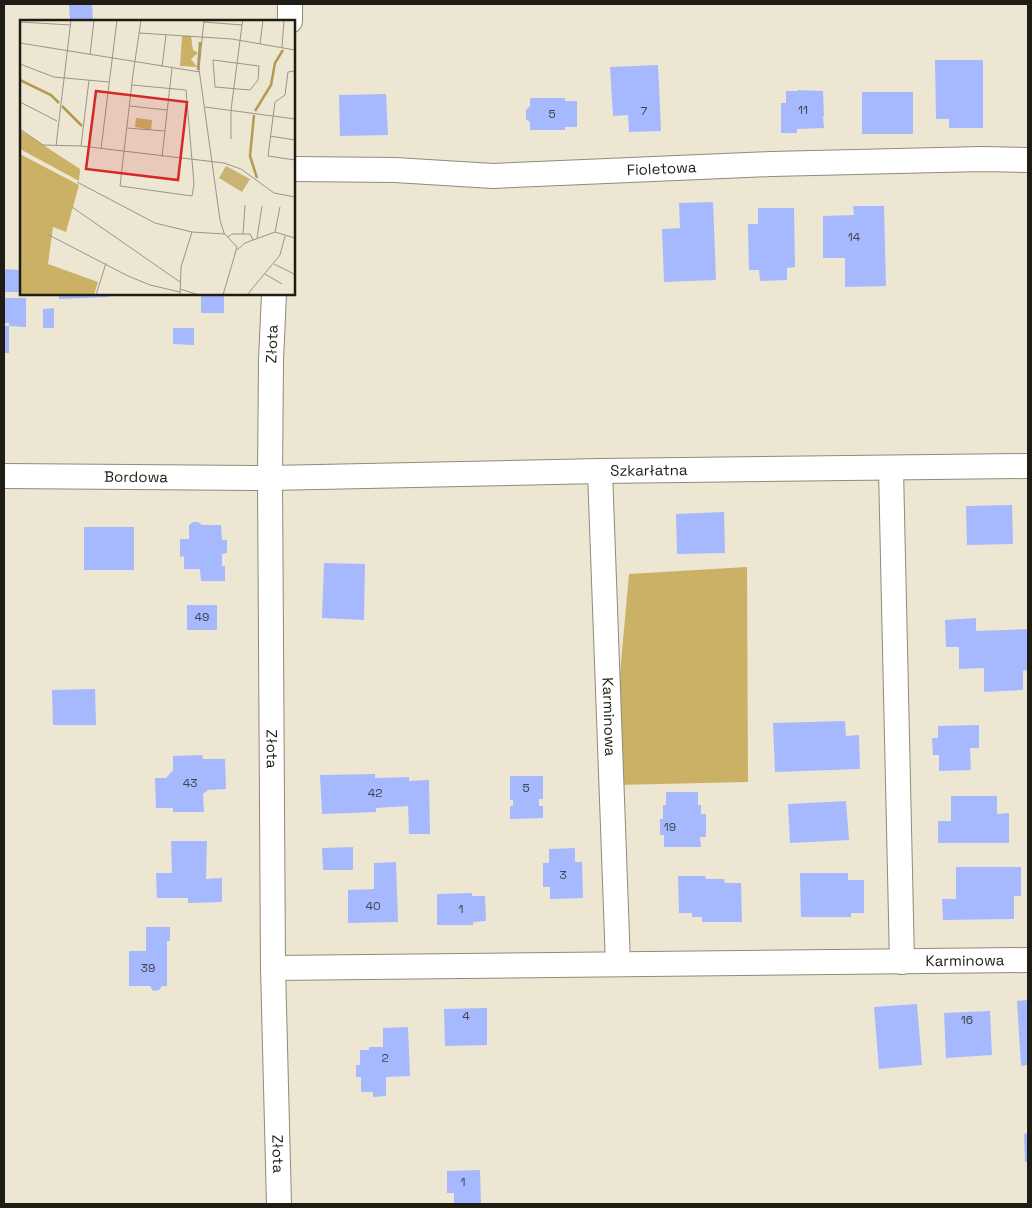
<svg xmlns="http://www.w3.org/2000/svg" width="1032" height="1208" viewBox="0 0 1032 1208" font-family="'Space Grotesk',sans-serif">
	<style>
		.forest { fill: #cbb165 }
		.building { fill: #a7b9fe }
		.lines { fill: none; stroke-linecap: round; stroke-linejoin: round }
		.minor-casing { stroke: #908a79; stroke-width: 26 }
		.minor { stroke: #fff; stroke-width: 24 }
		.labels { text-anchor: middle; stroke-width: 4.5; stroke-linejoin: round; paint-order: stroke }
		.number-label { font-size: 12px; fill: #40434f }
		.street-label { font-size: 15px; fill: #1e1c15; stroke: #fff }
		.inset-river { fill: none; stroke: #b59b4f; stroke-width: 2.5 }
		.inset-road { fill: none; stroke: #9a9587; stroke-width: 1 }
		.view { fill: #d62828; fill-opacity: 0.15; stroke: #d62828; stroke-width: 2.5 }
		.inset-edge { fill: none; stroke: #1e1c15; stroke-width: 2.5 }
	</style>
	<rect width="100%" height="100%" fill="#ede6d3"/>
	<polygon class="forest" points="747,567 748,782 616,785 614,740 629,574"/>
	<g class="building">
		<polygon points="69,4 92,4 93,21 70,21"/>
		<polygon points="935,60 983,60 983,128 949,128 949,119 936,119"/>
		<polygon points="658,65 661,131 629,132 628,115 613,116 610,67"/>
		<polygon points="798,90 823,91 824,116 823,116 824,128 797,129 797,133 781,133 781,103 786,103 786,91 798,91"/>
		<rect x="862" y="92" width="51" height="42"/>
		<polygon points="386,94 388,135 340,136 339,95"/>
		<polygon points="530,98 565,98 565,101 577,101 577,127 565,127 565,130 530,130 530,122 526,119 526,110 530,106"/>
		<polygon points="713,202 716,280 664,282 662,229 680,228 679,203"/>
		<polygon points="853,206 884,206 886,286 845,287 845,258 823,258 823,216 854,215"/>
		<polygon points="758,208 794,208 795,267 787,268 787,280 760,281 759,270 749,270 748,224 758,224"/>
		<polygon points="4,269 21,270 21,292 4,292"/>
		<polygon points="59,294 108,294 109,297 59,299"/>
		<rect x="201" y="294" width="23" height="19"/>
		<polygon points="4,298 26,298 26,327 9,326 9,353 4,353 4,326 9,326 9,323 4,323"/>
		<polygon points="54,308 54,328 43,328 43,309"/>
		<polygon points="173,328 194,328 194,345 173,344"/>
		<polygon points="1012,505 1013,544 967,545 966,506"/>
		<polygon points="724,512 725,553 677,554 676,514"/>
		<polygon points="193,522 198,522 202,525 221,525 222,540 227,540 227,553 222,554 222,566 225,566 225,581 201,581 200,569 184,569 184,556 180,557 180,539 189,539 189,525"/>
		<rect x="84" y="527" width="50" height="43"/>
		<polygon points="324,563 365,564 364,620 322,618"/>
		<rect x="187" y="605" width="30" height="25"/>
		<polygon points="976,618 976,631 1028,629 1028,670 1023,671 1023,690 984,692 984,668 959,669 959,647 946,647 945,620"/>
		<polygon points="95,689 96,725 53,725 52,690"/>
		<polygon points="845,721 846,736 859,735 860,769 775,772 773,723"/>
		<polygon points="979,725 979,748 970,748 971,770 939,771 939,755 933,755 932,738 938,738 938,726"/>
		<polygon points="202,755 203,759 225,759 226,789 208,790 203,794 204,812 173,812 173,808 156,808 155,778 166,778 173,770 173,756"/>
		<polygon points="375,774 375,778 409,777 409,781 429,780 430,834 409,834 408,806 376,808 376,812 322,814 320,775"/>
		<polygon points="510,776 543,776 543,799 539,799 539,806 543,806 543,818 510,819 510,806 513,806 513,800 510,800"/>
		<polygon points="666,792 698,792 698,805 701,805 701,814 706,814 706,837 700,837 701,847 664,847 664,835 660,835 660,819 663,819 663,805 666,805"/>
		<polygon points="951,796 997,796 997,814 1009,813 1009,843 938,843 938,821 951,821"/>
		<polygon points="846,801 849,840 790,843 788,804"/>
		<polygon points="171,841 207,841 206,879 222,878 222,902 188,903 188,898 157,898 156,873 172,873"/>
		<polygon points="353,847 353,870 323,870 322,848"/>
		<polygon points="575,848 575,862 582,862 583,898 550,899 550,887 543,887 543,863 549,863 549,849"/>
		<polygon points="396,862 398,922 348,923 348,890 374,889 374,863"/>
		<polygon points="956,867 1021,867 1021,896 1014,896 1014,919 943,920 942,899 956,899"/>
		<polygon points="800,873 848,873 848,880 864,880 864,913 851,913 851,917 801,917"/>
		<polygon points="678,876 705,876 706,879 724,879 725,883 741,883 742,922 702,922 702,917 692,917 692,913 679,913"/>
		<polygon points="472,893 472,896 485,896 486,921 473,922 473,925 437,925 437,894"/>
		<polygon points="146,927 170,927 170,941 167,941 167,986 162,986 159,990 153,991 150,986 129,986 129,951 146,951"/>
		<polygon points="1028,1000 1028,1065 1021,1066 1017,1001"/>
		<polygon points="917,1004 922,1065 879,1069 874,1007"/>
		<polygon points="487,1008 487,1045 445,1046 444,1009"/>
		<polygon points="990,1011 992,1055 946,1058 944,1013"/>
		<polygon points="408,1027 410,1076 386,1077 386,1096 373,1097 373,1092 361,1092 361,1077 356,1077 356,1065 360,1065 360,1050 369,1050 369,1047 383,1047 383,1028"/>
		<polygon points="1028,1133 1028,1162 1025,1162 1024,1134"/>
		<polygon points="480,1170 481,1204 454,1204 454,1193 447,1193 447,1171"/>
	</g>
	<g class="lines">
		<g class="minor-casing">
			<g id="minor">
				<polyline points="290,21 290,4"/>
				<path id="s1" d="M294 169 395 170 493 176 771 164 982 159 1028 160"/>
				<path id="s2" d="M274 294 271 360 270 478 273 968 279 1204"/>
				<polyline points="891,469 902,962"/>
				<path id="s3" d="M600 471 618 964"/>
				<path id="s4" d="M4 476 270 478 600 471 1028 466"/>
				<path id="s5" d="M273 968 1028 960"/>
			</g>
		</g>
		<use href="#minor" class="minor"/>
	</g>
	<g class="labels">
		<g class="number-label">
			<text x="803" y="114">11</text>
			<text x="644" y="115">7</text>
			<text x="552" y="118">5</text>
			<text x="854" y="241">14</text>
			<text x="202" y="621">49</text>
			<text x="190" y="787">43</text>
			<text x="526" y="792">5</text>
			<text x="375" y="797">42</text>
			<text x="670" y="831">19</text>
			<text x="563" y="879">3</text>
			<text x="373" y="910">40</text>
			<text x="461" y="913">1</text>
			<text x="148" y="972">39</text>
			<text x="466" y="1020">4</text>
			<text x="967" y="1024">16</text>
			<text x="385" y="1062">2</text>
			<text x="463" y="1186">1</text>
		</g>
		<g class="street-label">
			<text dy="5" stroke="none"><textPath href="#s1" startOffset="368">Fioletowa</textPath></text>
			<text transform="translate(272 344) rotate(-88)" y="5">Złota</text>
			<text dy="5" stroke="none"><textPath href="#s4" startOffset="645">Szkarłatna</textPath></text>
			<text dy="5" stroke="none"><textPath href="#s4" startOffset="132">Bordowa</textPath></text>
			<text dy="5" stroke="none"><textPath href="#s3" startOffset="246">Karminowa</textPath></text>
			<text dy="5" stroke="none"><textPath href="#s2" startOffset="455">Złota</textPath></text>
			<text dy="5" stroke="none"><textPath href="#s5" startOffset="692">Karminowa</textPath></text>
			<text dy="5" stroke="none"><textPath href="#s2" startOffset="860">Złota</textPath></text>
		</g>
	</g>
	<g transform="translate(20 20)">
		<rect width="275" height="275" fill="#ede6d3"/>
		<path d="M206 146 230 159 222 172 199 158Z" fill="#c9b476"/>
		<path d="M162 16H171L173 30 178 33 171 39 177 47 160 46ZM116 98 132 100 131 110 115 107ZM0 110 60 149 59 161 0 129ZM0 134 59 165 46 212 33 207 28 244 78 262 74 275H0Z" fill="#cbb165"/>
		<path class="inset-river" d="M178 50 180 22M0 60 31 75 39 83M42 86 62 106M235 91 251 65 255 43 263 30M234 95 230 136 237 158"/>
		<path class="inset-road" d="M184 0 179 49 200 200 204 213 217 227 203 275M0 2 51 5M184 2 222 5 223 0M119 13 212 19 275 30M0 23 180 52M240 24 243 0M262 27 264 0M70 35 74 0M193 40 239 46 238 60 230 70 195 67ZM0 44 34 57 89 62M142 47 146 15M275 51 268 52 265 75 255 82 248 136 275 140M112 65 166 70 174 164 172 176 100 166 113 54 121 0M0 82 37 101M110 86 147 90M185 87 275 99M107 108 145 111M0 109 23 125 61 126 204 143 221 149 254 173 275 177M250 116 275 120M211 119V90L222 5M36 126 51 0M61 126 69 60M81 129 97 0M142 137 152 48M57 162 135 203 172 212 205 214M52 187 160 262M255 212 260 187M27 214 108 256 130 265 160 272M223 214 225 185M208 217 212 214H230L233 220M237 218 242 186M217 230 225 223 255 212 275 218M254 244 274 254M245 254 262 264M160 269 179 275M76 275 86 243M160 275 161 247 172 212M227 275 260 235 265 216"/>
		<path class="view" d="M76 71 167 82 158 160 66 149Z"/>
		<rect width="275" height="275" class="inset-edge"/>
	</g>
	<rect width="1032" height="1208" fill="none" stroke="#1e1c15" stroke-width="10"/>
</svg>
